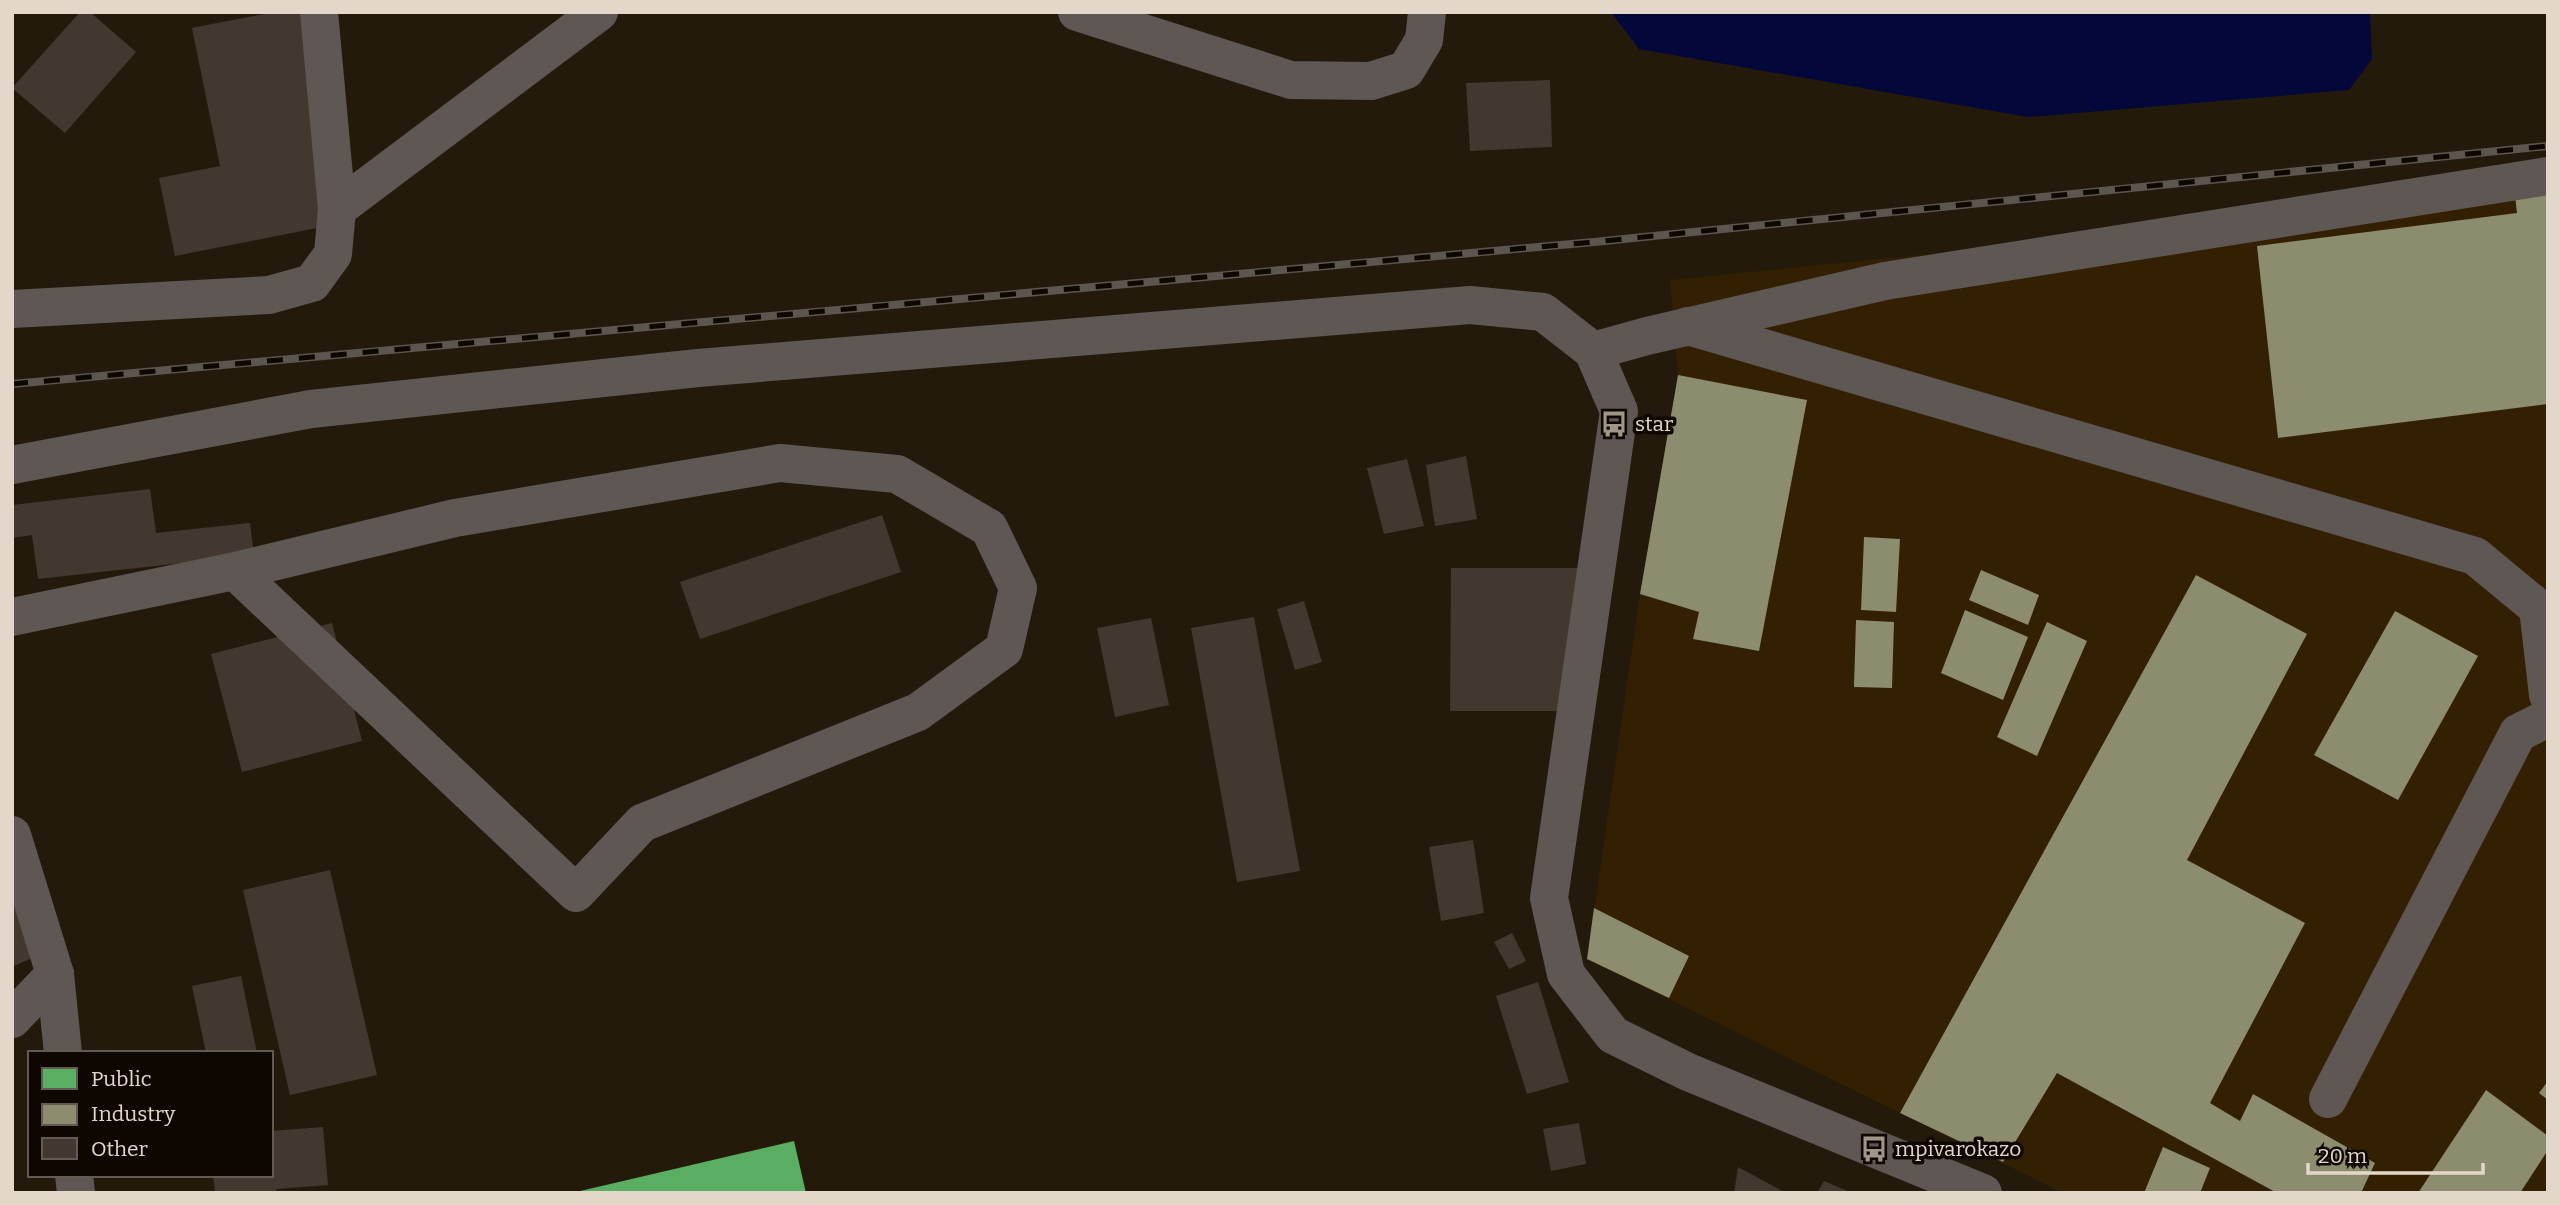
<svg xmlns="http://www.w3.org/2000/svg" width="2560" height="1205" viewBox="0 0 2560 1205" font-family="Bitter,serif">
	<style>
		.built { fill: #331f02 }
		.water { fill: #030739 }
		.public { fill: #5aae61 }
		.industry { fill: #8c8c6e }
		.building { fill: #423830 }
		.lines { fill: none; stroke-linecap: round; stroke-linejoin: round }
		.minor { stroke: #5e5754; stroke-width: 38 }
		.rail-casing { stroke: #5c564e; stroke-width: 8 }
		.rail { stroke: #0e0701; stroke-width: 5; stroke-dasharray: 16; stroke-linecap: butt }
		.labels { text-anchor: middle; stroke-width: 7; stroke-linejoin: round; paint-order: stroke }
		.poi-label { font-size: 21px; fill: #e3d7c9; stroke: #0e0701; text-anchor: start }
	</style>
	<rect width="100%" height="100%" fill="#231a0c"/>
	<polygon class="built" points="2548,192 2548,1193 2063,1193 1587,959 1640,594 1678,375 1670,280"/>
	<polygon class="water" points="1611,12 2370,12 2372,59 2349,90 2028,117 1639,49"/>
	<polygon class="public" points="794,1141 806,1193 576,1193 576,1192"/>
	<g class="industry">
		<polygon points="2548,192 2548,404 2278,438 2257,246 2517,213 2515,196"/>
		<polygon points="1678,375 1807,400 1759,651 1693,639 1699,612 1640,594"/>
		<polygon points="1864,537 1900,539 1896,612 1861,610"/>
		<polygon points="1981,570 2039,595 2028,625 1969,600"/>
		<polygon points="2196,575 2307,634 2187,860 2305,923 2210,1103 2240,1121 2253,1094 2375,1163 2361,1193 2277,1193 2057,1073 2003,1162 1900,1113"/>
		<polygon points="1965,610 2028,637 2003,700 1941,673"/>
		<polygon points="2395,611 2478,656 2398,800 2314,755"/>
		<polygon points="1856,620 1894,622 1892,688 1854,687"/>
		<polygon points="2047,622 2087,641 2037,756 1997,737"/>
		<polygon points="1594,908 1689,956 1669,998 1587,959"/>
		<polygon points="2548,1081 2548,1100 2539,1093"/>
		<polygon points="2486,1090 2548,1136 2548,1150 2520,1193 2418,1193"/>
		<polygon points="2163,1147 2210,1168 2200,1193 2144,1193"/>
	</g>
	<g class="building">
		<polygon points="80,12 90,12 136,52 65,133 12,88"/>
		<polygon points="274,12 301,12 342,223 175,256 159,178 220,166 192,28"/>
		<polygon points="1550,80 1552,147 1470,151 1466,83"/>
		<polygon points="1466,456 1477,519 1435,526 1426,465"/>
		<polygon points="1407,459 1424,526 1384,534 1367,468"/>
		<polygon points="150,489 156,533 250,523 254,555 38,579 32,535 12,538 12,505"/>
		<polygon points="882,515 901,572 700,639 680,582"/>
		<polygon points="1451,568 1579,568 1578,711 1450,711"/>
		<polygon points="1304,601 1322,662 1295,670 1277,609"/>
		<polygon points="1254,617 1300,871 1237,882 1191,628"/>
		<polygon points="1151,618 1169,705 1115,717 1097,628"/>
		<polygon points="332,623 362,741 242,772 211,654"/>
		<polygon points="1473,840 1484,913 1441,921 1429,847"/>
		<polygon points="12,865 50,950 12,967"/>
		<polygon points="330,870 377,1075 290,1095 243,890"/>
		<polygon points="1512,933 1526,961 1509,969 1494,942"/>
		<polygon points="241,976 257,1053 206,1053 192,986"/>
		<polygon points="1538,982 1569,1082 1527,1094 1496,996"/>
		<polygon points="1579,1123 1586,1164 1551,1171 1543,1129"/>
		<polygon points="323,1127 328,1185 276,1189 277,1193 215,1193 213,1175 271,1175 271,1131"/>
		<polygon points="1738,1167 1786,1193 1734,1193"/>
		<polygon points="1824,1181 1852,1193 1817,1193"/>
	</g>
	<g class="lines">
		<g class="minor">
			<polyline points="1077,12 1291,80 1371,81 1406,70 1424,40 1427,12"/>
			<polyline points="337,209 599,12"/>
			<polyline points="12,309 269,295 312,283 333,254 337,209 319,12"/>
			<polyline points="1688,326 2475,556 2538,608 2548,695"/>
			<polyline points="1593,351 1647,336 1885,281 2548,176"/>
			<polyline points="12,465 311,409 698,368 1470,305 1543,312 1593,351 1619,411 1549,898 1566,974 1613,1035 1688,1072 1983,1193"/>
			<polyline points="12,617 235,571 455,518 780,463 897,474 989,528 1018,588 1004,649 918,712 642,823 576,893 235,571"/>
			<polyline points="12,835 55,974 63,1053"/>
			<polyline points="12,1019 55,974"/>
			<polyline points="2328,1099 2518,733 2548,718"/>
			<polyline points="74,1175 76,1193"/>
		</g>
		<g class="rail-casing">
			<polyline id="rail" points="12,384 1594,242 2548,146"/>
		</g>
		<use href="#rail" class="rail"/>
	</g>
	<defs>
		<g id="bus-bare" transform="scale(2.1)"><path d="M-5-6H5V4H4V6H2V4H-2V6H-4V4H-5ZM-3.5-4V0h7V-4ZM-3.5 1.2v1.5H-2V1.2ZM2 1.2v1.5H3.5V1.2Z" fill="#a09587" stroke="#0e0701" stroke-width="2.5" paint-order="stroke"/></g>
	</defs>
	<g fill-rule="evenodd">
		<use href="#bus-bare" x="1614" y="424"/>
		<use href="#bus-bare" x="1874" y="1149"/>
	</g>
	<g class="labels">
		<g class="poi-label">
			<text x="1635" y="431">star</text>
			<text x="1895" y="1156">mpivarokazo</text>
		</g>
	</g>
	<rect width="2560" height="1205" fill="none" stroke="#e3d7c9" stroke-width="28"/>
	<rect x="28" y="1051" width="245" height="126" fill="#0e0701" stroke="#635a51" stroke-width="2"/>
	<rect x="42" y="1068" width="35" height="21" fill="#5aae61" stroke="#635a51" stroke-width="2"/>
	<text x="91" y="1086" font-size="21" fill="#e3d7c9">Public</text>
	<rect x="42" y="1104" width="35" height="21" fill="#8c8c6e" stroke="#635a51" stroke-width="2"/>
	<text x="91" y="1121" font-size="21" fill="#e3d7c9">Industry</text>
	<rect x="42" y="1138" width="35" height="21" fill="#423830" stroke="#635a51" stroke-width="2"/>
	<text x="91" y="1156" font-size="21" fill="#e3d7c9">Other</text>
	<path d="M2308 1163v10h175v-10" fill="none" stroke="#e3d7c9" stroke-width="3.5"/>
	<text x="2318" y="1163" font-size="21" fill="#e3d7c9" stroke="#0e0701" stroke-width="5" paint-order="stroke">20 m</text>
</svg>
